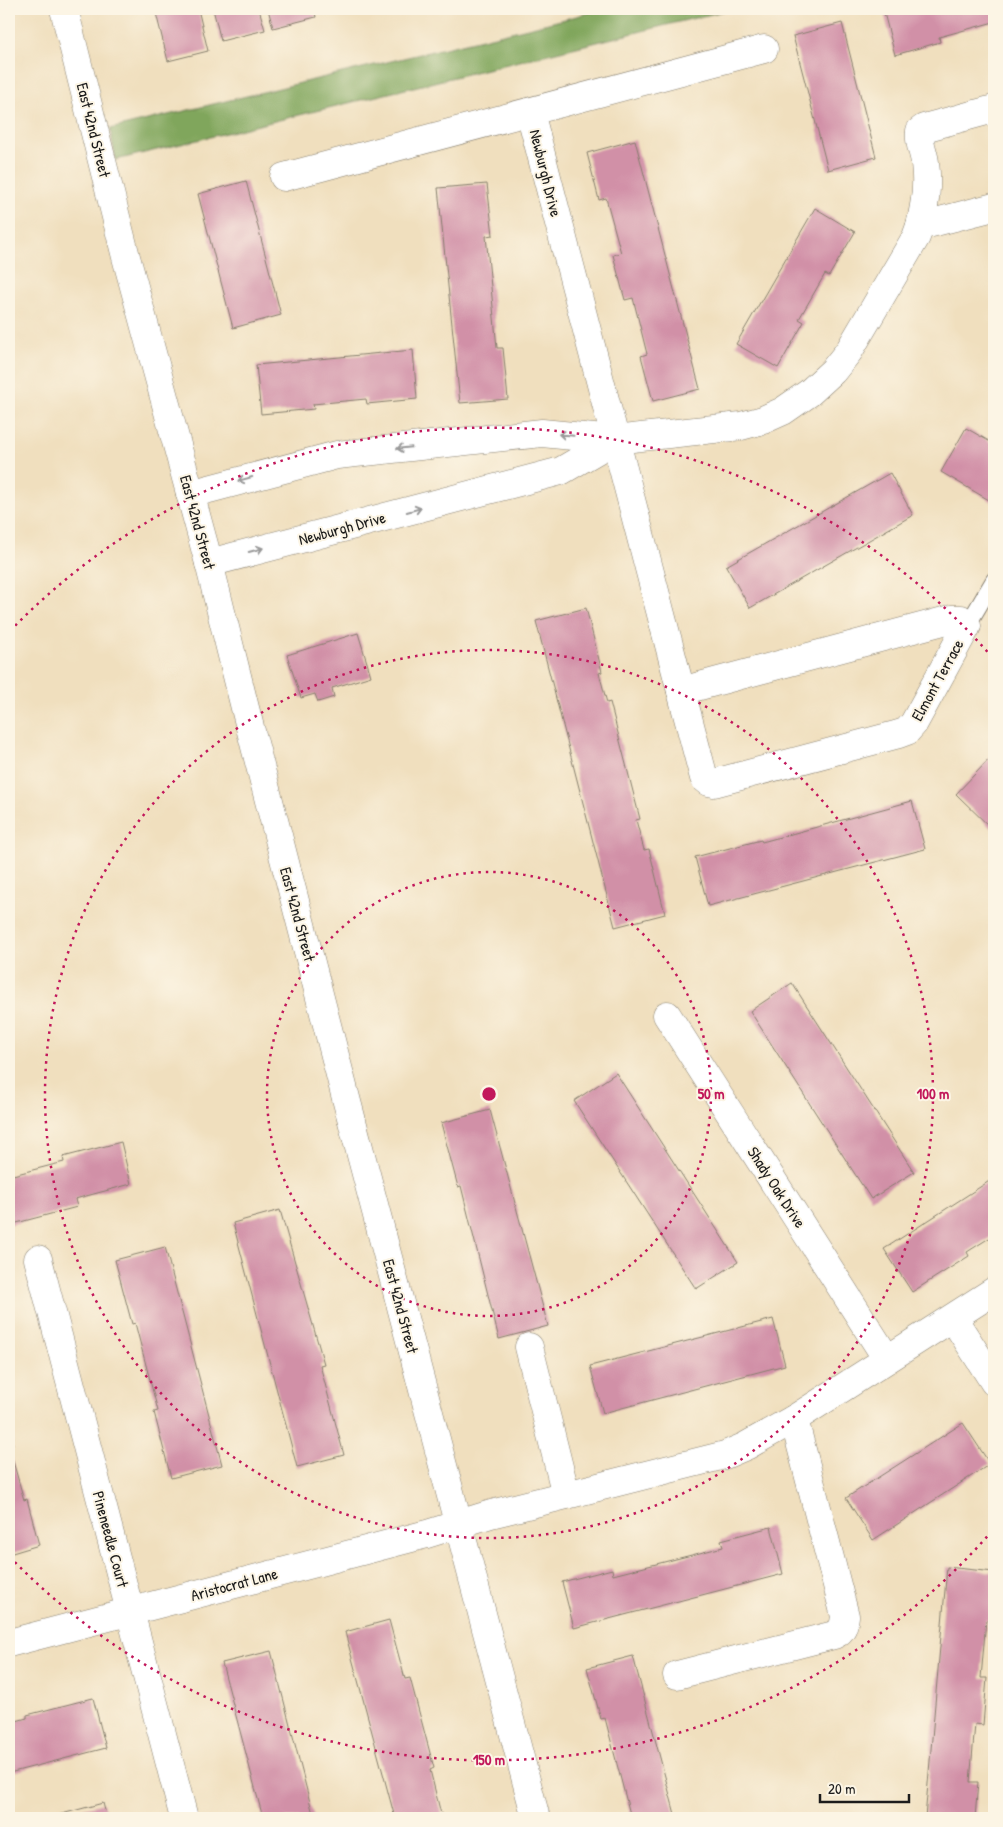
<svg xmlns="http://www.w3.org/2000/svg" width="1003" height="1827" viewBox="0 0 1003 1827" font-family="'Patrick Hand',sans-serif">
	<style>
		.forest { fill: #80a65c; stroke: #4e613c }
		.building { fill: #d190a7 }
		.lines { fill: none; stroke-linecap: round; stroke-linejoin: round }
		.service-casing { stroke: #867e6d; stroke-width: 18 }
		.minor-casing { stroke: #867e6d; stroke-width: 29 }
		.tertiary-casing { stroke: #867e6d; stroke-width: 29 }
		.service { stroke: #fff; stroke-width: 16 }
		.minor { stroke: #fff; stroke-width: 28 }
		.tertiary { stroke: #fff; stroke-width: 28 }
		.oneway { stroke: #999 }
		.ring { fill: none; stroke: #c2185b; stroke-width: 2.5; stroke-dasharray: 2.5 5 }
		.labels { text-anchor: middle; stroke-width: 4; stroke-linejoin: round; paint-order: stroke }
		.street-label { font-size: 16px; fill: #1c1c1c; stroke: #fcf5e5 }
		.centre { fill: #c2185b; stroke: #fcf5e5; stroke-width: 2.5 }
		.ring-label { font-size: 15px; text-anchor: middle; font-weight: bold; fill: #c2185b; stroke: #fcf5e5; stroke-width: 4; stroke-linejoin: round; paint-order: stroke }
	</style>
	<rect width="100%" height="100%" fill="#fcf5e5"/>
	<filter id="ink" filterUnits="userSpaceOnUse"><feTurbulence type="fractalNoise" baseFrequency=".02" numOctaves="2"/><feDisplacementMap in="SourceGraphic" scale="10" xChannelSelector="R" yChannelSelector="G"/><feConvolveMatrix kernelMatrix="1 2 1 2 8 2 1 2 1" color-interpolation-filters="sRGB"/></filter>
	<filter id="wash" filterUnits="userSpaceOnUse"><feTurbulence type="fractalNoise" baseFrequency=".0096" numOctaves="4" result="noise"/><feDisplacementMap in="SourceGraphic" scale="20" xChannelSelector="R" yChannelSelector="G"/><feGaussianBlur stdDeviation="1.12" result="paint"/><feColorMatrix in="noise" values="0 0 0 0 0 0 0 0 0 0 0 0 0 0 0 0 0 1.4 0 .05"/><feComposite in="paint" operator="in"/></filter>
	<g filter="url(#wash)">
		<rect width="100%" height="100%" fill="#f0dfbe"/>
		<polygon class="forest" points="603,9 732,9 116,160 110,129 565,19"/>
		<g id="blocks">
			<g class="building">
				<polygon points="155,9 198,9 208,51 168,61"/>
				<polygon points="213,9 259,9 265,30 221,41"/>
				<polygon points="268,9 314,9 316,17 273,28"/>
				<polygon points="883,9 994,9 994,22 939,37 940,42 895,55"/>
				<polygon points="842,23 876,157 828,170 793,36"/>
				<polygon points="635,140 700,389 653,401 641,356 647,354 633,298 625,300 613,255 621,253 606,198 599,200 587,153"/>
				<polygon points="246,181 281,315 233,328 198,194"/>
				<polygon points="487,184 493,235 486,236 497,348 503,348 508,399 460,403 438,188"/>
				<polygon points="815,208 855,232 829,276 825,274 799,319 804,322 778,368 736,344"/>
				<polygon points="413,350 417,399 367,404 366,399 313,404 314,409 261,414 256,365"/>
				<polygon points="966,428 994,444 994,503 941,472"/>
				<polygon points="890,473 913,515 750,608 726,566"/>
				<polygon points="586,608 602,672 599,673 607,703 610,702 640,819 636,820 644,850 649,849 665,914 615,927 536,621"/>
				<polygon points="358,633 371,676 332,688 334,697 318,702 315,694 301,698 287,655"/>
				<polygon points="994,754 994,831 956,794"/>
				<polygon points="912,801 925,849 708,906 695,857 761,840 762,842"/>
				<polygon points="792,983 914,1172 871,1199 750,1011"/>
				<polygon points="616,1073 738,1262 696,1289 574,1101"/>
				<polygon points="490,1110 548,1326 499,1339 461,1186 458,1187 441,1123"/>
				<polygon points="121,1142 131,1184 75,1199 77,1207 9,1225 9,1176 64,1162 63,1157"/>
				<polygon points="994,1178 994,1235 967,1252 969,1256 912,1292 884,1249"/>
				<polygon points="280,1210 324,1364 320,1365 344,1455 297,1467 233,1223"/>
				<polygon points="165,1247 222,1465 171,1478 154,1412 158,1411 135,1323 132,1324 115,1260"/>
				<polygon points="773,1319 785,1365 603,1413 590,1366"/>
				<polygon points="963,1423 990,1464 873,1540 846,1498"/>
				<polygon points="9,1432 13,1444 9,1445"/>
				<polygon points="9,1447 24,1500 27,1499 39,1545 9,1554"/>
				<polygon points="771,1527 783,1574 574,1628 562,1582 612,1569 613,1575 723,1547 721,1540"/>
				<polygon points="947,1567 994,1572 993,1621 986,1620 981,1678 987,1678 983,1725 975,1724 970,1782 978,1782 975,1818 925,1818"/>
				<polygon points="389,1620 405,1679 410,1678 434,1768 430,1770 442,1818 395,1818 345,1632"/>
				<polygon points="271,1651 314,1818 263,1818 222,1663"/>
				<polygon points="633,1656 676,1818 631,1818 605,1718 601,1719 587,1668"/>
				<polygon points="93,1698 106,1748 9,1773 9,1723 27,1718 27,1715"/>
				<polygon points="103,1803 107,1818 59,1818 58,1815"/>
			</g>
		</g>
	</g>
	<g filter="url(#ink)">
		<use href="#blocks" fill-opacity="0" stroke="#867e6d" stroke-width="1"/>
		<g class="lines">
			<g class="service-casing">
				<polyline id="service" points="967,626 994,580"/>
			</g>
			<g class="minor-casing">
				<g id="minor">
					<polyline points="530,112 681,691"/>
					<polyline points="284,177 764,49"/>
					<path d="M920 226C925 204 928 185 925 163 924 152 918 142 920 131L924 128 994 109"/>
					<polyline points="190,494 337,455 542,433 614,440"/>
					<polyline points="209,563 561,471 614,440 741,426 763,420 783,411 809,393 833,371 849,351 916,237 920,226 994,207"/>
					<polygon points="951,619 961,619 967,626 914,723 907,731 899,734 714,783 709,782 704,778 681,691"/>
					<polyline points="667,1015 887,1359"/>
					<polyline points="38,1259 184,1818"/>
					<polyline points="953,1318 994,1382"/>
					<polyline points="529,1347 566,1495"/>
					<polyline points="9,1643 427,1534 491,1514 725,1455 746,1446 794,1419 994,1291"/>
					<path d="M677 1675 834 1635C843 1631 844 1625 845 1616L794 1419"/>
				</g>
			</g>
			<g class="tertiary-casing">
				<polyline id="tertiary" points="64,9 126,257 209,563 245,708 347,1102 536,1818"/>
			</g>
			<use href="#service" class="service"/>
			<use href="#minor" class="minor"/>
			<use href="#tertiary" class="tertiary"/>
		</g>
		<defs><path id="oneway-shaft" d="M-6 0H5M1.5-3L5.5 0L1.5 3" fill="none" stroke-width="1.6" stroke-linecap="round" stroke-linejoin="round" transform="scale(1.25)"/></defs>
		<g class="oneway">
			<use href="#oneway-shaft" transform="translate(566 435) rotate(-174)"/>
			<use href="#oneway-shaft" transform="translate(404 448) rotate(174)"/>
			<use href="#oneway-shaft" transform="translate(245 479) rotate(165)"/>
			<use href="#oneway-shaft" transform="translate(414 510) rotate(-15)"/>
			<use href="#oneway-shaft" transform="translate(256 550) rotate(-15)"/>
		</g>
	</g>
	<g class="ring">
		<circle cx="489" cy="1094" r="222"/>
		<circle cx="489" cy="1094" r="444"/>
		<path d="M992 1531A666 666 0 0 1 10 1557M10 631A666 666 0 0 1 992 657"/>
	</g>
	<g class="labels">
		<g class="street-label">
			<text transform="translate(94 130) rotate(76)" y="6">East 42nd Street</text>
			<text transform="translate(546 173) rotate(76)" y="6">Newburgh Drive</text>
			<text transform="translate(198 522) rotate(75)" y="6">East 42nd Street</text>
			<text transform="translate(342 528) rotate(-15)" y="6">Newburgh Drive</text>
			<text transform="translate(937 680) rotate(-61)" y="6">Elmont Terrace</text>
			<text transform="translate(298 914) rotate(75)" y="6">East 42nd Street</text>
			<text transform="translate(777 1187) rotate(57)" y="6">Shady Oak Drive</text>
			<text transform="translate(401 1306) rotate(75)" y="6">East 42nd Street</text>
			<text transform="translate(111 1539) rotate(75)" y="6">Pineneedle Court</text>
			<text transform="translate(234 1584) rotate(-15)" y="6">Aristocrat Lane</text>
		</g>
	</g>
	<circle cx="489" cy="1094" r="8" class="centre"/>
	<g class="ring-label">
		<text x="711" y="1099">50 m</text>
		<text x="933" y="1099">100 m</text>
		<text x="489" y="1765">150 m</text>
	</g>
	<rect width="1003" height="1827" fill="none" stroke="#fcf5e5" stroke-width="30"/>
	<path d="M820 1794v8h89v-8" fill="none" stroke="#1c1c1c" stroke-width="2.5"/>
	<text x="828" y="1794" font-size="15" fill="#1c1c1c" stroke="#fcf5e5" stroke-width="4" paint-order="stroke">20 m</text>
</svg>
